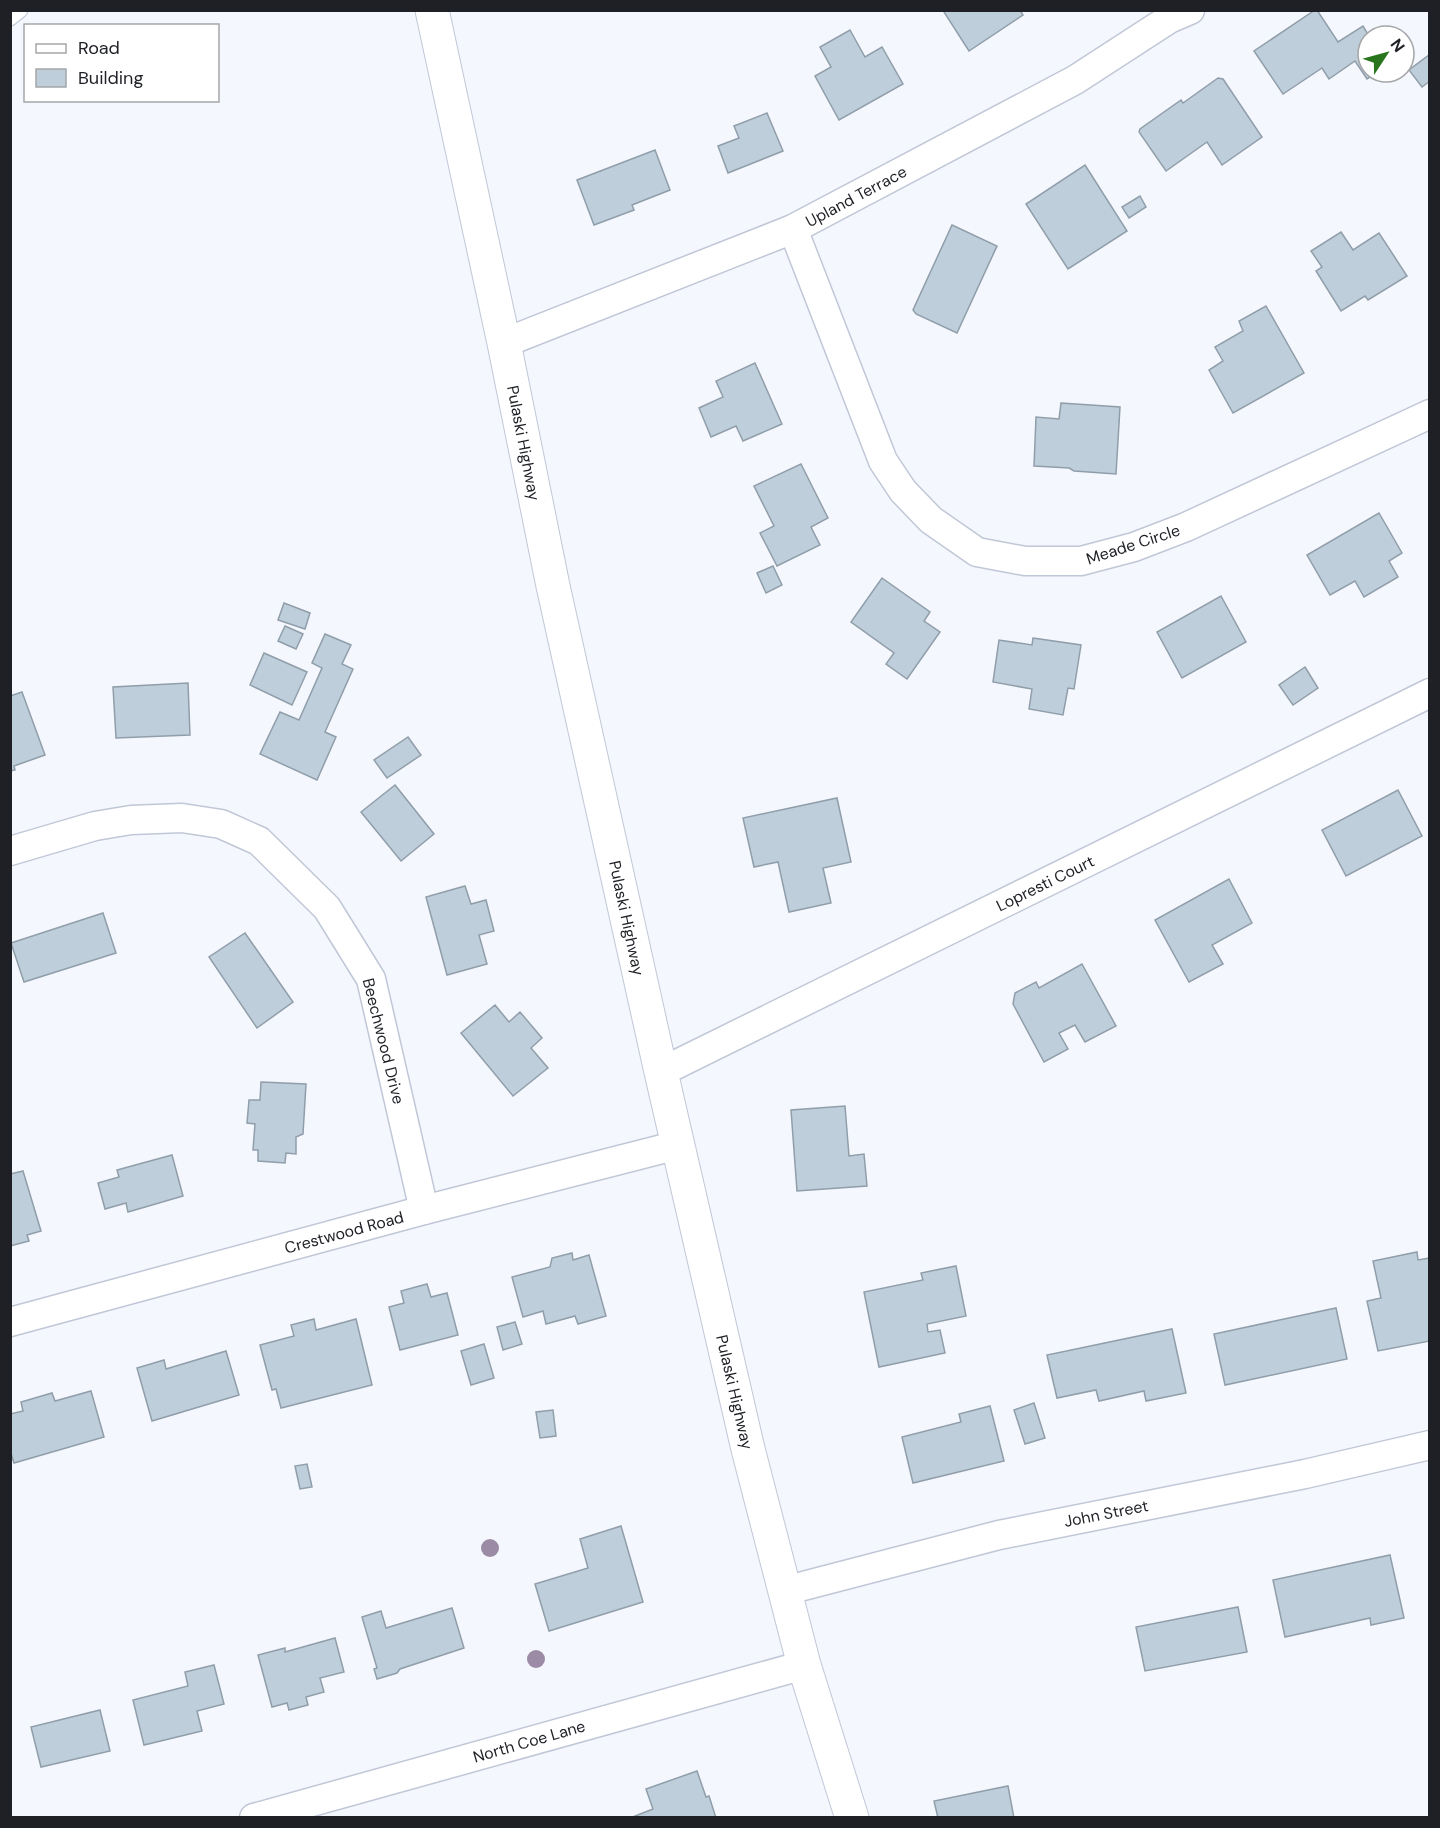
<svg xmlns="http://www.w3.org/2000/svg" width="1440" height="1828" viewBox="0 0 1440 1828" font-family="'DM Sans',sans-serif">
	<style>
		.building { fill: #beceda; stroke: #909eaa; stroke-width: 1.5 }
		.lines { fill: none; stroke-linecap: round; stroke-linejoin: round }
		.lane-casing { stroke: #c0c7d7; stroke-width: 17 }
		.street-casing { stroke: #c0c7d7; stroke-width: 31 }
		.secondary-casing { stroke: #c0c7d7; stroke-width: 35 }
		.lane { stroke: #fff; stroke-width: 15 }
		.street { stroke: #fff; stroke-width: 28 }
		.secondary { stroke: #fff; stroke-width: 33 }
		.tree { fill: #9b8ba4 }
		.labels { text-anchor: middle; stroke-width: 4.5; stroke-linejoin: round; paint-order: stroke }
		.street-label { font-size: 16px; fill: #1e2026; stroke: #fff }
	</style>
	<rect width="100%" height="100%" fill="#f5f7fe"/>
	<g class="building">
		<polygon points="947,10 1020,10 1023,15 969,51 944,12"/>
		<polygon points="1315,10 1317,10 1338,42 1363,26 1369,36 1368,36 1368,72 1378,72 1367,79 1355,61 1329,79 1322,68 1283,94 1254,51"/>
		<polygon points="850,30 865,57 882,47 903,84 839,120 815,76 831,67 820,47"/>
		<polygon points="1429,55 1430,81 1422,87 1409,70"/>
		<polygon points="1218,78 1223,79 1262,137 1222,165 1207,142 1166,171 1139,132 1140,129 1181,100 1183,103"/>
		<polygon points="767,113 783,151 728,173 718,146 739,138 734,126"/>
		<polygon points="655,150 670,190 632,205 634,210 594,225 577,180"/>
		<polygon points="1085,165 1127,231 1068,269 1026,204"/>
		<polygon points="1140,196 1146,207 1129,218 1122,207"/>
		<polygon points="952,225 997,246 957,333 916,314 913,310"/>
		<polygon points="1341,232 1353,250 1379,233 1407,276 1368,300 1365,296 1341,311 1316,271 1322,267 1311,251"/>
		<polygon points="1266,306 1304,373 1233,413 1209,370 1223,361 1215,347 1243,331 1239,321"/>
		<polygon points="755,363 782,424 743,441 736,426 711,437 699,408 723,397 716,381"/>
		<polygon points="1061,403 1120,407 1116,474 1074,471 1069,468 1034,466 1036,417 1059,419"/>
		<polygon points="801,464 828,518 811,527 820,545 777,566 760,533 774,526 754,486"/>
		<polygon points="1379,513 1402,553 1389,561 1398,577 1364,597 1355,581 1330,595 1307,555"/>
		<polygon points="773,566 782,585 766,593 757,573"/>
		<polygon points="882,578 930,612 924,621 940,632 907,679 886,664 894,653 851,622"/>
		<polygon points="1221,596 1246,642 1182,678 1157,632"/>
		<polygon points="284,603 310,613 305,629 278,620"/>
		<polygon points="285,626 303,634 296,649 278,641"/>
		<polygon points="325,634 351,645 342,664 353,669 325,732 336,737 317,780 260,754 280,712 299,720 322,668 312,663"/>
		<polygon points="1033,638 1081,645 1074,689 1068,688 1063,715 1029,709 1032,689 993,682 999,640 1032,645"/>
		<polygon points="264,653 307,672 292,705 250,685"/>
		<polygon points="1305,667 1318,688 1293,705 1279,685"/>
		<polygon points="188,683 190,735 116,738 113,687"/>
		<polygon points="22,692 45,755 14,766 15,770 10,771 10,696"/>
		<polygon points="408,737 421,755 387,778 374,760"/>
		<polygon points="395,785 434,834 401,861 361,812"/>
		<polygon points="1398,790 1422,836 1346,876 1322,830"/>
		<polygon points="837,798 851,862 823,868 831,903 789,912 778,862 754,867 743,818"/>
		<polygon points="1229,879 1252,923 1212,945 1223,964 1189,982 1155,920"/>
		<polygon points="465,886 471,904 486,900 494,931 479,935 487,964 447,975 426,897"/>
		<polygon points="103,913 116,953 24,982 11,943"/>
		<polygon points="245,933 293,1002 257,1028 209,957"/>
		<polygon points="1082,964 1116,1026 1085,1042 1075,1025 1059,1033 1068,1049 1044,1062 1013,1004 1015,993 1036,982 1039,988"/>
		<polygon points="495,1005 509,1022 520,1012 542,1038 531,1048 548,1068 513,1096 461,1033"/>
		<polygon points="261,1082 306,1084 303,1134 296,1137 296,1154 286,1153 285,1163 258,1161 258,1150 253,1150 255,1124 247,1123 249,1100 260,1100"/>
		<polygon points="845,1106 849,1156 864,1154 867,1186 797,1191 791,1110"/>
		<polygon points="172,1155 183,1196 128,1212 126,1203 105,1209 98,1183 119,1177 117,1170"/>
		<polygon points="23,1171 41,1231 27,1235 29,1241 10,1246 10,1174"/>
		<polygon points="1417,1252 1418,1260 1430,1258 1430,1341 1378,1351 1367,1301 1381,1298 1373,1261"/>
		<polygon points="572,1253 573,1260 589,1255 606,1316 578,1324 575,1316 546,1324 543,1311 523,1317 512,1277 550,1267 552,1258"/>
		<polygon points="956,1266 966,1316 927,1324 928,1332 940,1330 945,1353 879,1367 864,1292 923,1280 921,1273"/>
		<polygon points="427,1284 431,1297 447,1293 458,1335 400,1350 389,1307 404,1303 401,1291"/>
		<polygon points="1336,1308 1347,1359 1225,1385 1214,1334"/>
		<polygon points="314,1319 316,1330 356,1319 372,1385 281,1408 276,1389 272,1390 260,1345 294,1336 291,1325"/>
		<polygon points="515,1322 522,1344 503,1350 497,1327"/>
		<polygon points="1172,1329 1186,1393 1146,1401 1144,1391 1099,1401 1096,1390 1057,1398 1047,1355"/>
		<polygon points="484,1344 494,1378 471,1385 461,1351"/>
		<polygon points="226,1351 239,1395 152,1421 137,1368 164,1360 166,1369"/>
		<polygon points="91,1391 104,1437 14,1463 10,1450 10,1414 23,1411 21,1402 52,1393 55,1401"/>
		<polygon points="1034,1403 1045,1438 1025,1444 1014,1410"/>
		<polygon points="990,1406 1004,1461 913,1483 902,1437 961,1422 959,1414"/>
		<polygon points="553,1410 556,1436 540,1438 536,1412"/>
		<polygon points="307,1464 312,1487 300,1489 295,1466"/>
		<polygon points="621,1526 643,1602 549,1631 535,1584 588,1568 580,1539"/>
		<polygon points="1390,1555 1404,1618 1371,1625 1370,1618 1285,1637 1273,1580"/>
		<polygon points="1238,1607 1247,1652 1145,1671 1136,1627"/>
		<polygon points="452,1608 464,1648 400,1669 397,1673 377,1679 374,1669 377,1668 362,1617 381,1611 386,1628"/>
		<polygon points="335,1638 344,1672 320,1678 324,1692 306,1697 308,1705 289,1710 287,1703 272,1707 258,1655 285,1648 285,1652"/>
		<polygon points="214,1665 224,1704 197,1711 202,1731 144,1745 133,1700 188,1686 185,1672"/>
		<polygon points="100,1710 110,1751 41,1767 31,1727"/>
		<polygon points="697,1771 706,1797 709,1796 716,1818 630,1818 653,1809 646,1789"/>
		<polygon points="1008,1786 1014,1818 938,1818 934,1801"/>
	</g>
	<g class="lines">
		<g class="lane-casing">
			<polyline id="lane" points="10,18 20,10"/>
		</g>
		<g class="street-casing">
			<g id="street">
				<polyline points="793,229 883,461 903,491 931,520 977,552 1025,561 1081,561 1134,547 1186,527 1430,414"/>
				<polyline points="504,343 793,229 1075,80 1169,19 1190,10"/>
				<polyline points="10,851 95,826 131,820 182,818 221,824 259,841 327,908 371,979 424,1210"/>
				<polyline points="661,1072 1430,693"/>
				<polyline points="10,1322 424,1210 678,1145"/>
				<polyline points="784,1591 999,1535 1305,1474 1430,1445"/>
				<polyline points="254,1818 804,1665"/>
			</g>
		</g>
		<g class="secondary-casing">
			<polyline id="secondary" points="432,10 504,343 553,586 661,1072 748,1449 804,1665 852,1818"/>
		</g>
		<use href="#lane" class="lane"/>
		<use href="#street" class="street"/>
		<use href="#secondary" class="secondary"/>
	</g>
	<g class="tree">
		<circle cx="490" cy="1548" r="9"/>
		<circle cx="536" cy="1659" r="9"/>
	</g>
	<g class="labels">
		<g class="street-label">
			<text transform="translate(856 196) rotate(-28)" y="6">Upland Terrace</text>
			<text transform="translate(524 443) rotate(79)" y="6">Pulaski Highway</text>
			<text transform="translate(1133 544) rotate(-18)" y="6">Meade Circle</text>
			<text transform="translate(1045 883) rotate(-26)" y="6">Lopresti Court</text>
			<text transform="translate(627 918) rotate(78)" y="6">Pulaski Highway</text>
			<text transform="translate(384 1041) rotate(76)" y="6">Beechwood Drive</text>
			<text transform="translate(344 1232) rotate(-15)" y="6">Crestwood Road</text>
			<text transform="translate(735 1392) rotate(77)" y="6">Pulaski Highway</text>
			<text transform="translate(1106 1513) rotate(-11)" y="6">John Street</text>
			<text transform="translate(529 1741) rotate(-16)" y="6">North Coe Lane</text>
		</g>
	</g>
	<rect width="1440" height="1828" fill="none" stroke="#1e2026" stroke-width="24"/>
	<rect x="24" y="24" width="195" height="78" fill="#ffffff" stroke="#a5a6a8" stroke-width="1.5"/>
	<rect x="36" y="44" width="30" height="9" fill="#ffffff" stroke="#a5a6a8" stroke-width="1.5"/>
	<text x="78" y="54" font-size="18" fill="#1e2026">Road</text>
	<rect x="36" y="69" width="30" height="18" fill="#beceda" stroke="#a5a6a8" stroke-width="1.5"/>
	<text x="78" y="84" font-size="18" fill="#1e2026">Building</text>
	<g transform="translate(1386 54) rotate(54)"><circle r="28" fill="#ffffff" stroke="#a5a6a8" stroke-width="1.5"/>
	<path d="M0-4.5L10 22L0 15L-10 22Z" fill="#28751d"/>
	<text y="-9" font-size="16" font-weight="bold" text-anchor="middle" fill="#1e2026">N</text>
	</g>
</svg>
